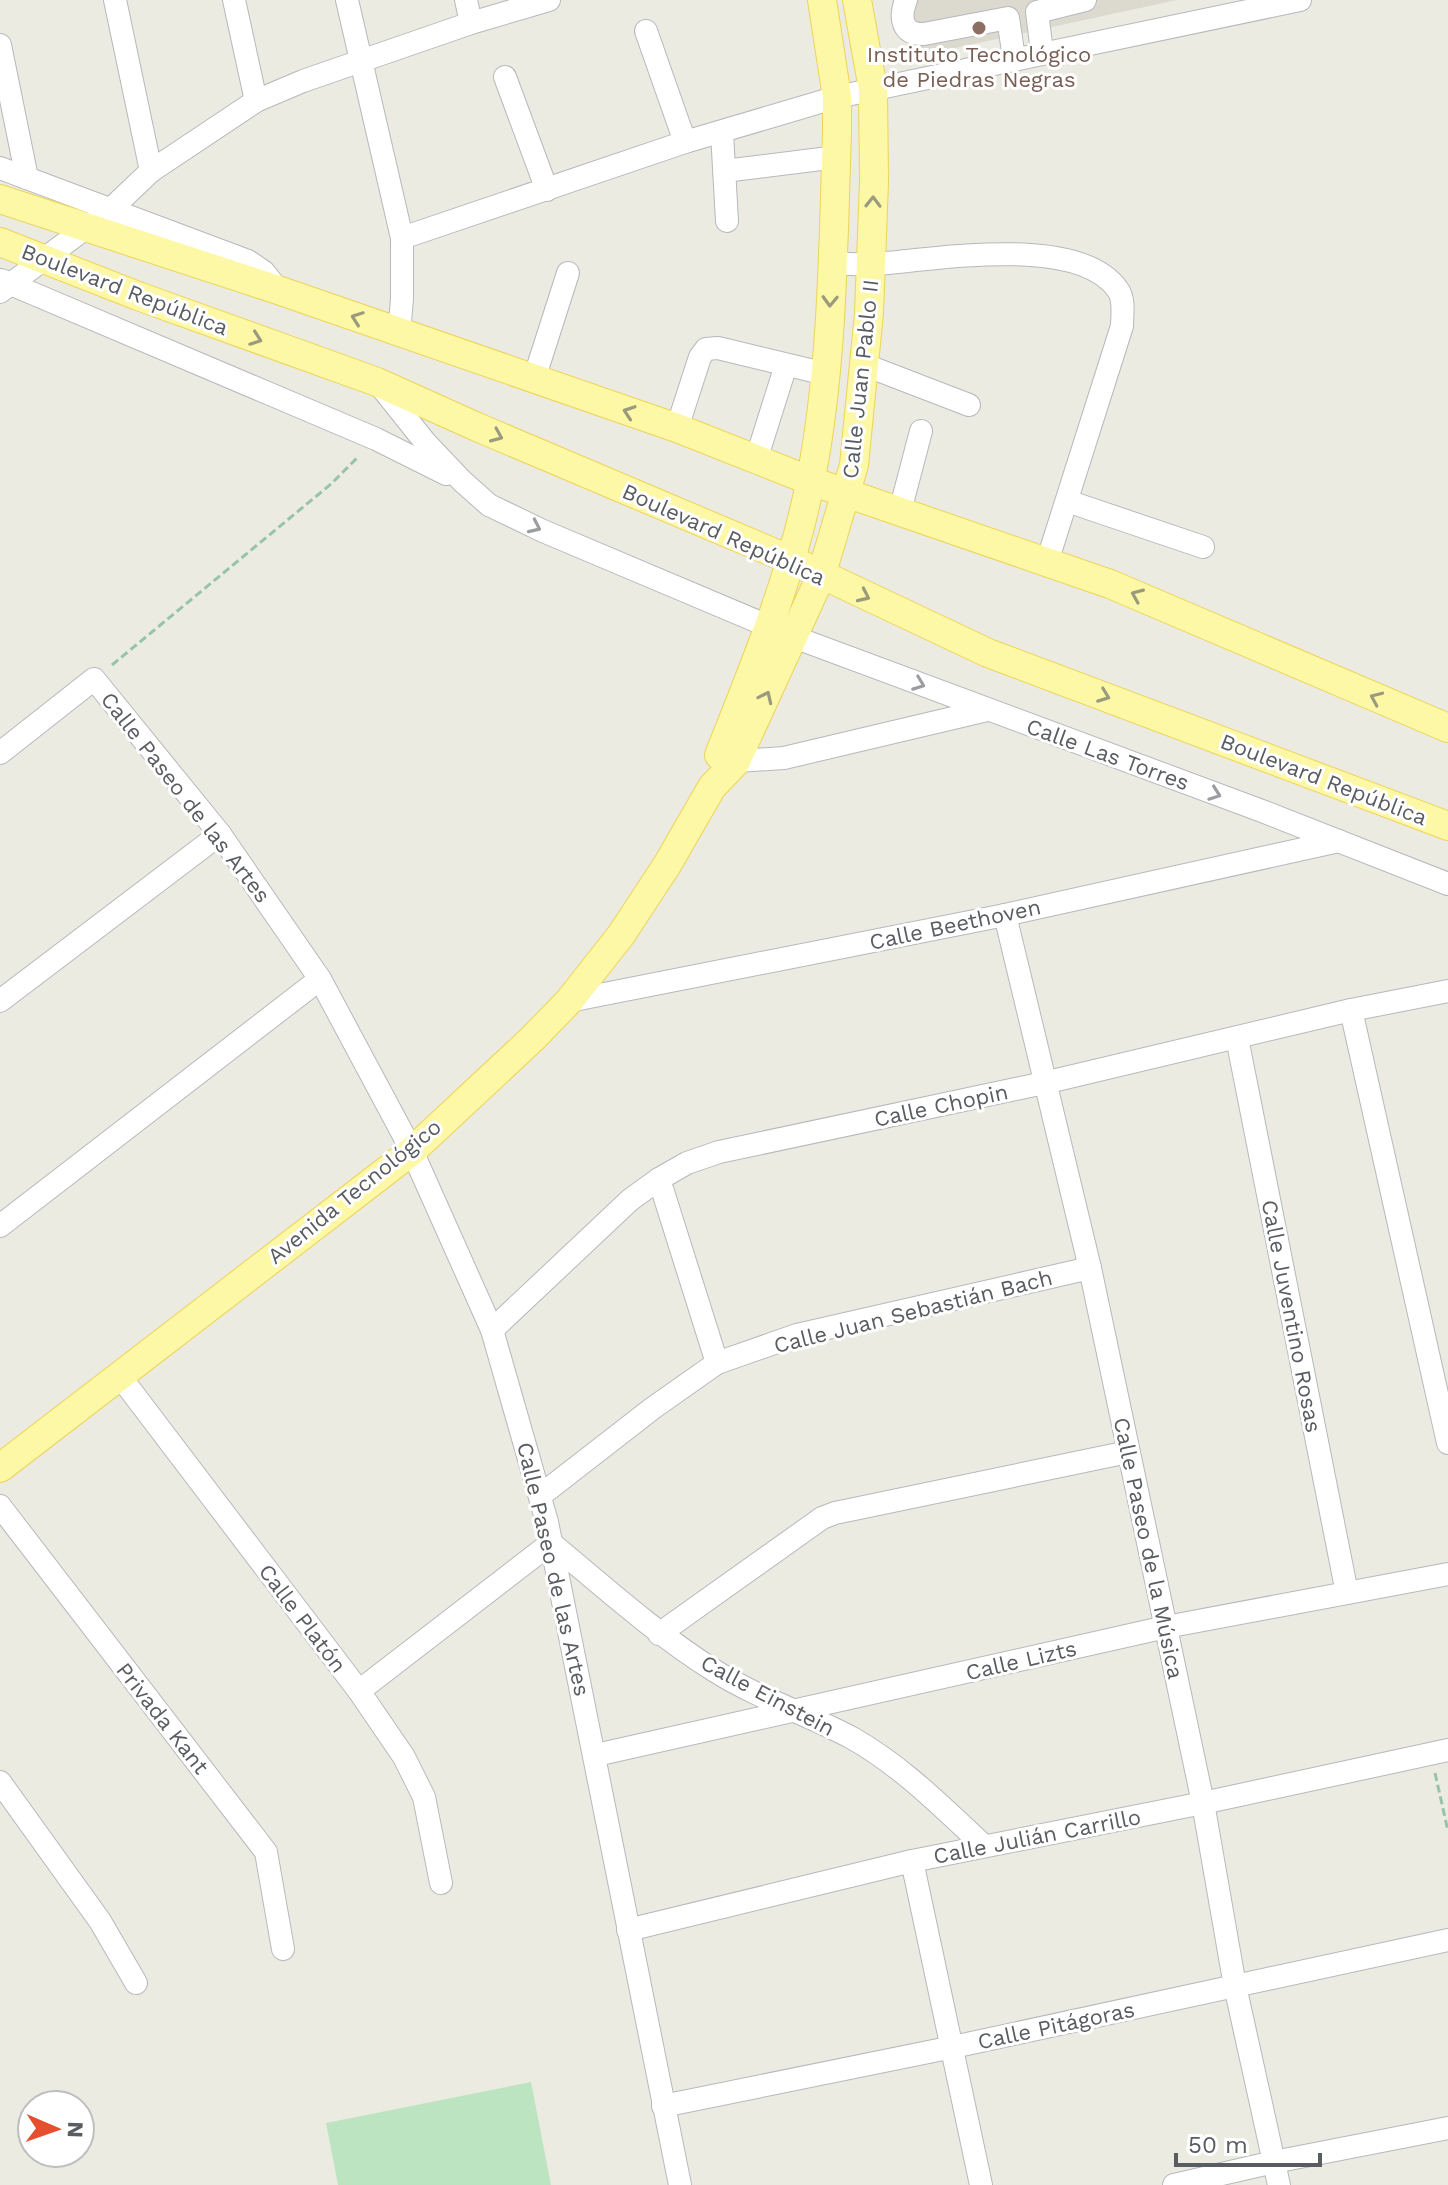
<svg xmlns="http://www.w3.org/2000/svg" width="1448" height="2185" viewBox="0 0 1448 2185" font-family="'Work Sans',sans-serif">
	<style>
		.education { fill: #dcdacf }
		.green { fill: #bde4c1 }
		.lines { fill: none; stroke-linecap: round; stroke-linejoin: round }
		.minor-casing { stroke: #b6b8bd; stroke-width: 24 }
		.major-casing { stroke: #eed358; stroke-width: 30 }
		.path { stroke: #97c4a8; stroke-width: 3; stroke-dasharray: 8 4; stroke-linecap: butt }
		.minor { stroke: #fff; stroke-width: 22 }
		.major { stroke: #fdf8a5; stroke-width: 28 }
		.oneway { stroke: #9b9a7c }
		.oneway2 { stroke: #9b9da0 }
		.education-dot { fill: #8d6e63; stroke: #fff; stroke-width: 3 }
		.labels { text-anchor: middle; stroke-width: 6; stroke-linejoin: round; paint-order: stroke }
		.education-label { font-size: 22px; fill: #785e54; stroke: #fff }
		.street-label { font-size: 22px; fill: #595c61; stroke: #fff }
	</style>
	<rect width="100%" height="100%" fill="#ecebe1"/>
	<polygon class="education" points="905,0 1177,0 918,56"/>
	<polygon class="green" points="531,2082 551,2185 338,2185 326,2123"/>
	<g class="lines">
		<g class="minor-casing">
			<g id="minor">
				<polyline points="115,0 151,171"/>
				<polyline points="234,0 256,101"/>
				<polyline points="347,0 402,238 402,299 399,333"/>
				<polyline points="466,0 471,23"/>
				<path d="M906 0C899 18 902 35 924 34L1008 18 1014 58"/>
				<polyline points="646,31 685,142"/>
				<polyline points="0,45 27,178"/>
				<polyline points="1042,52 1037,12 1085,0"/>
				<polyline points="505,77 547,190"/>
				<polyline points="722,133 727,221"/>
				<polyline points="0,168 248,261 264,272 278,290"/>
				<polyline points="724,171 837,157"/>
				<polyline points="402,238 685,142 837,97 1300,0"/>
				<path d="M831 263C846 264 860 265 875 264 934 260 1079 233 1118 290 1125 300 1122 315 1122 326L1047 562"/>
				<polyline points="1,280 376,439 446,474"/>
				<polyline points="0,292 111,209 151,171 256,101 303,81 471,23 549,0"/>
				<polyline points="865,365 969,405"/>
				<polyline points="534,379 568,273"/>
				<polyline points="378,383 425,442 462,481 489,505 543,531 794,637 1262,811 1448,884"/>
				<polyline points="677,428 700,357 706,349 718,348 826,374"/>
				<polyline points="756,460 786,365"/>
				<polyline points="1067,501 1203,547"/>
				<polyline points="900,511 921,431"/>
				<polyline points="0,753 94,679 220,834 320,979 412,1151 492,1330 547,1522 680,2185"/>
				<polyline points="722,762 784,758 987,710"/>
				<polyline points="1005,915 1090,1268 1203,1803 1235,1986 1279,2185"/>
				<polyline points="0,1001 220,834"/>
				<polyline points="569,1001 1005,915 1339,841"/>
				<polyline points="1351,1010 1448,1443"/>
				<polyline points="1237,1038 1347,1593"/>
				<polyline points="659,1179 717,1363"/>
				<polyline points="0,1226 320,979"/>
				<polyline points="492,1330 630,1200 659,1179 687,1163 719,1152 1044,1083 1351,1010 1448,991"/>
				<polyline points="119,1375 359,1691 404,1757 424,1797 441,1883"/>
				<polyline points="541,1495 653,1408 717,1363 797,1335 1090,1268"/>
				<polyline points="0,1506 266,1852 283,1949"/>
				<polyline points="659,1634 822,1518 835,1513 1128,1452"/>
				<path d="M359 1691 551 1543C604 1587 656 1634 715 1671 758 1698 807 1714 852 1738 902 1766 943 1808 984 1846"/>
				<polyline points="596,1755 1166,1627 1448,1574"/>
				<polyline points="0,1782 100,1921 136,1983"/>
				<polyline points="912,1861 981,2185"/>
				<polyline points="628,1930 912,1861 1203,1803 1448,1750"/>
				<polyline points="663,2106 953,2047 1448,1940"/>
				<polyline points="1174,2185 1274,2162 1448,2128"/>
			</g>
		</g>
		<g class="major-casing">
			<g id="major">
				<polyline points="0,199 278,290 677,428 811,481 1110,584 1448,728"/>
				<polyline points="0,242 138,296 377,382 477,427 791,560 988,653 1448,826"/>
				<path d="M719 755C755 665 793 573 811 478 833 365 833 247 837 132V97L822 0"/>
				<polyline points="0,1468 412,1151 532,1039 569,1001 621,935 667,865 712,787 735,763 821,576 854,465 869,313 874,182 873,89 857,0"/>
			</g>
		</g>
		<g class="path">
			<polyline points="112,665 331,484 359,456"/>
			<polyline points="1435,1773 1448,1831"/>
		</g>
		<use href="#minor" class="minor"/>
		<use href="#major" class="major"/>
	</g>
	<defs><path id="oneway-chevron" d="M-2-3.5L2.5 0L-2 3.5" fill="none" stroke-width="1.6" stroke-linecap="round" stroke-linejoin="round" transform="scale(2)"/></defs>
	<g class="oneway">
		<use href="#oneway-chevron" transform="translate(873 202) rotate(-89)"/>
		<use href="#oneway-chevron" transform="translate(830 301) rotate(92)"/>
		<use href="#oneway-chevron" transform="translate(357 318) rotate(-160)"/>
		<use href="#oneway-chevron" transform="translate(256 339) rotate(20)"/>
		<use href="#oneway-chevron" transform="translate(629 412) rotate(-161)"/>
		<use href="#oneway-chevron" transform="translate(497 436) rotate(23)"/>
		<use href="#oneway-chevron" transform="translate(1137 595) rotate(-157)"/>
		<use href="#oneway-chevron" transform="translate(864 596) rotate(25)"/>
		<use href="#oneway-chevron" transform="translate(1104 696) rotate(21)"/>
		<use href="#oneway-chevron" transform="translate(766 697) rotate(-65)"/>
		<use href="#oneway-chevron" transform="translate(1376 698) rotate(-156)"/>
	</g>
	<g class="oneway2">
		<use href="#oneway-chevron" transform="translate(535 527) rotate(25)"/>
		<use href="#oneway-chevron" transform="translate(919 684) rotate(21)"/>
		<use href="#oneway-chevron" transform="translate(1215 794) rotate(20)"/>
	</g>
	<circle class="education-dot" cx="979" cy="28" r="8"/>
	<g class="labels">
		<g class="education-label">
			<text x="979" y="62">Instituto Tecnológico<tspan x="979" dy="25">de Piedras Negras</tspan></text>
		</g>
		<g class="street-label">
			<text transform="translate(125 289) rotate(21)" y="8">Boulevard República</text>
			<text transform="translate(860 379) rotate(-84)" y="8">Calle Juan Pablo II</text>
			<text transform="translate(724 534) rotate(24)" y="8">Boulevard República</text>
			<text transform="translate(1108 754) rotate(20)" y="8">Calle Las Torres</text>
			<text transform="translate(1324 779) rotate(21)" y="8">Boulevard República</text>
			<text transform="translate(186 797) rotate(52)" y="8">Calle Paseo de las Artes</text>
			<text transform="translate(955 924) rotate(-12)" y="8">Calle Beethoven</text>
			<text transform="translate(941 1105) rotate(-12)" y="8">Calle Chopin</text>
			<text transform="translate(354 1191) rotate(-39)" y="8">Avenida Tecnológico</text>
			<text transform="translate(913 1311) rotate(-14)" y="8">Calle Juan Sebastián Bach</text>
			<text transform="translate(1292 1316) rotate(79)" y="8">Calle Juventino Rosas</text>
			<text transform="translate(1149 1548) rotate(78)" y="8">Calle Paseo de la Música</text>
			<text transform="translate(554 1569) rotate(77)" y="8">Calle Paseo de las Artes</text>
			<text transform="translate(303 1618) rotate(53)" y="8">Calle Platón</text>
			<text transform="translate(1021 1660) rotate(-13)" y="8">Calle Lizts</text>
			<text transform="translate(768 1695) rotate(28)" y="8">Calle Einstein</text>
			<text transform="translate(163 1718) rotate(52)" y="8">Privada Kant</text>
			<text transform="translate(1037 1836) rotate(-11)" y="8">Calle Julián Carrillo</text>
			<text transform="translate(1056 2025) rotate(-12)" y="8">Calle Pitágoras</text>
		</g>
	</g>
	<g transform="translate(56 2129) rotate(92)"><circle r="38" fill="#ffffff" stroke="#bdbec0" stroke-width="2"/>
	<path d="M0-6L14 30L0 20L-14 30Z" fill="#e54e2e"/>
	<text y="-12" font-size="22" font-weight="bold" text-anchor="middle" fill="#595c61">N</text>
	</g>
	<path d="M1176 2153v12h144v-12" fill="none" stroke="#595c61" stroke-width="4"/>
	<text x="1188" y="2153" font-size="24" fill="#595c61" stroke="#ffffff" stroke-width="6" paint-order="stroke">50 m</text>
</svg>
